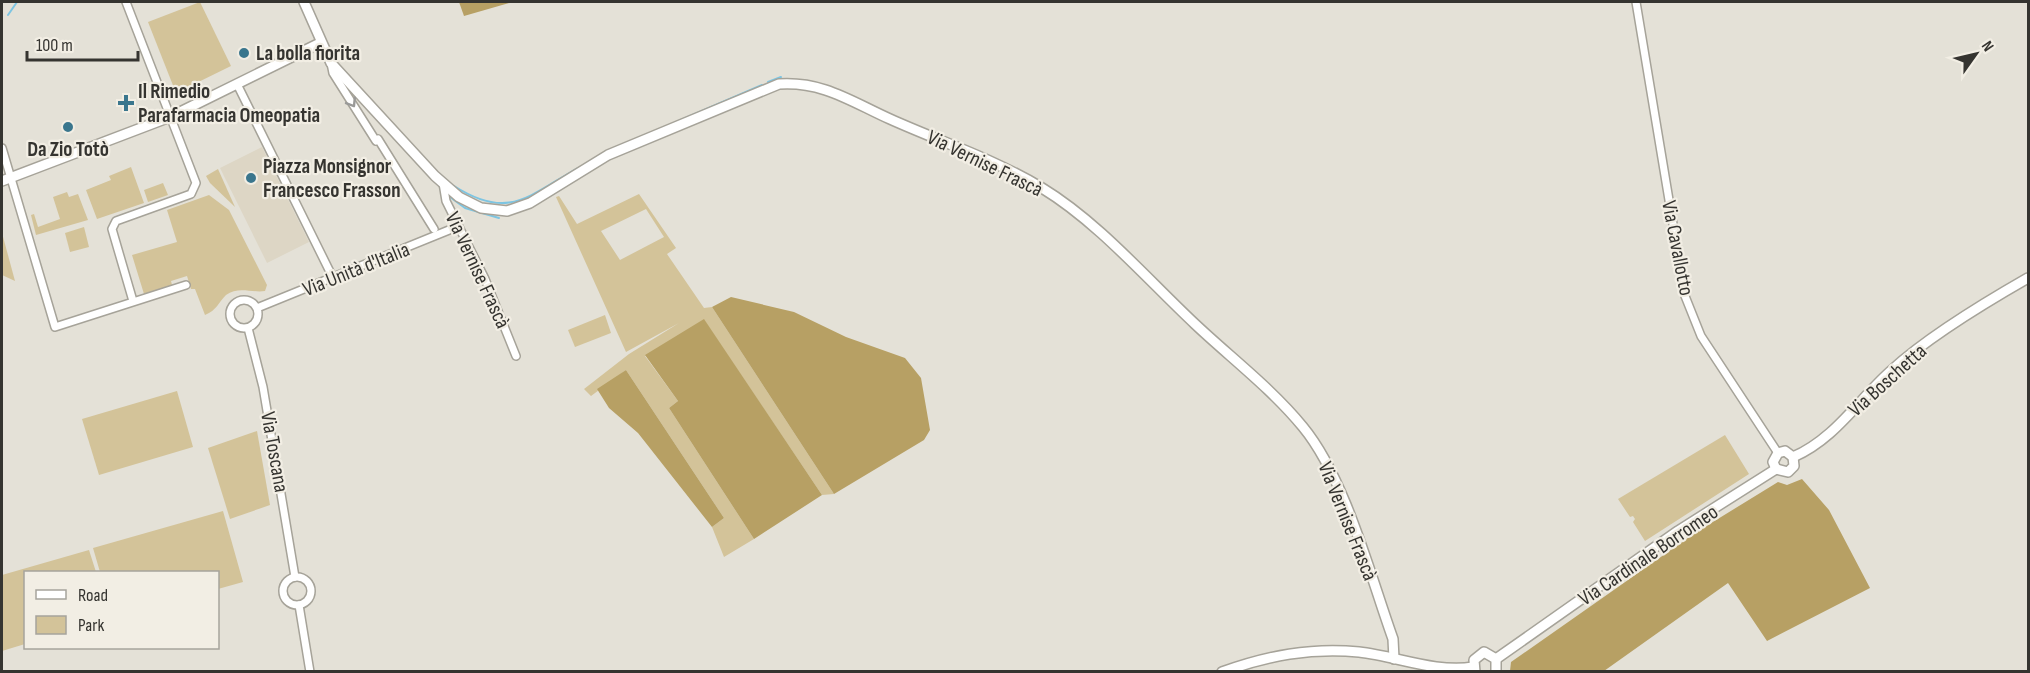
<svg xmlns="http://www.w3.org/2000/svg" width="2030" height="673" viewBox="0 0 2030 673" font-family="'Sofia Sans Condensed',sans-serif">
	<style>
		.built { fill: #ddd6c5 }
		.green { fill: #d3c399; fill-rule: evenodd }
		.forest { fill: #b7a064 }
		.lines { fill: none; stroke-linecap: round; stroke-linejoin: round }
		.stream { stroke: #7dc5e2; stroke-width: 2 }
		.street-casing { stroke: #a6a399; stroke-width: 10 }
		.secondary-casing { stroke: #a6a399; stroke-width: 12 }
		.street { stroke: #fff; stroke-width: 7 }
		.secondary { stroke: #fff; stroke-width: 9 }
		.oneway { stroke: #9a9a98 }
		.poi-dot { fill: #3a768d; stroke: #f2eee4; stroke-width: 2 }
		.labels { text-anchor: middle; stroke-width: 4.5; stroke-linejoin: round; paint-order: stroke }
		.poi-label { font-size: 21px; font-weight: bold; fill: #353430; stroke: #f2eee4; text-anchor: start }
		.street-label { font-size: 21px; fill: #353430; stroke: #f2eee4 }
	</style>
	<rect width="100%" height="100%" fill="#e4e1d7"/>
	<polygon class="built" points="262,147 309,242 267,263 220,168"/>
	<g class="green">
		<polygon points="200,2 231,66 176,93 148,22"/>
		<polygon points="131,167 144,203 97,219 86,190 111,180 109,176"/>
		<polygon points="218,169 235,207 210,183 206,176"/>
		<polygon points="163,183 168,195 148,202 144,190"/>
		<polygon points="67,192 69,197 78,194 88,220 36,235 31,215 34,214 38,227 60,219 53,197"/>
		<path d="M639 194 676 248 667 254 704 308 712 307 834 494 822 495 704 320 645 356 678 401 669 408 754 539 724 557 712 527 724 518 626 370 591 396 584 389 629 354 679 323 626 352 556 197 559 196 577 224ZM646 209 664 237 620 260 601 231Z"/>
		<path d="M209 195 229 210 267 285 265 291C252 293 238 286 226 295 218 303 217 310 205 315L195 289H191L187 276 171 281 172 285 144 294 132 255 177 242 167 210Z"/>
		<polygon points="84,227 89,247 70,252 65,233"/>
		<polygon points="2,233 15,281 2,275"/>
		<polygon points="605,315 611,333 575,347 568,330"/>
		<polygon points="177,391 193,447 99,475 82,419"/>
		<polygon points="257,431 270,505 230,519 208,448"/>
		<polygon points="1725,435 1749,474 1645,541 1633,522 1635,519 1633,516 1630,517 1618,499"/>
		<polygon points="223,511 243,582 218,589 218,572 100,572 93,548"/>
		<polygon points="89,550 96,572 26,572 25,644 2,651 2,575"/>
	</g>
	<g class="forest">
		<polygon points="459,2 513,2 464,16"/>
		<polygon points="731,297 794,312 846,337 905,358 921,378 930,430 924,440 834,494 712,307"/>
		<polygon points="704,319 822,495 754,539 669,408 678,401 645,355"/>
		<polygon points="626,370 724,518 712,527 638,433 609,408 597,389"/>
		<polygon points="1802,479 1829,510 1870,588 1767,641 1728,583 1604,671 1510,671 1511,662 1695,533 1778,482 1787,485"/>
	</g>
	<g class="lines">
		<g class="stream">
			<polyline points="8,15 17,2"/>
			<polyline points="768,82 781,77"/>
			<polyline points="674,123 762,85"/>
			<path d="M454 186C509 221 528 196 578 168"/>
			<polyline points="450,197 465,208 499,218"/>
		</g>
		<g class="street-casing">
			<g id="street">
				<polyline points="126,2 196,183 191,194 116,221 112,229 133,301"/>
				<polyline points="1636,2 1685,296 1701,336 1778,453"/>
				<polyline points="331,63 333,73 376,141"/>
				<polyline points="237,84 333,278"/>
				<polyline points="378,139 434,229"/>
				<polyline points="2,148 55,327 186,285"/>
				<polyline points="443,183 446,201 485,279 516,356"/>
				<circle cx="244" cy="314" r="14"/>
				<polyline points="257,308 454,228"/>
				<polyline points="248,328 263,387 295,577"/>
				<circle cx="297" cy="591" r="14"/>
				<polyline points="299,605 310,672"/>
			</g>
		</g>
		<g class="secondary-casing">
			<g id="secondary">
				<path d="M304 2 331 63 435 176 459 197 481 208 507 211 530 203 608 155 779 84C823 81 852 102 890 119 941 142 994 159 1042 188 1098 222 1147 279 1195 324 1231 358 1271 388 1303 427 1345 478 1370 575 1393 639L1394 659"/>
				<polyline points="2,181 170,117 320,43"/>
				<path d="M1793 457C1835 439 1859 399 1892 370 1928 337 1986 302 2028 278"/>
				<polyline points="1776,469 1773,462 1778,453 1785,451 1793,457"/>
				<polyline points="1776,469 1788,472 1794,466 1793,457"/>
				<polyline points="1496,659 1678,531 1776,469"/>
				<path d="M1222 672C1267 656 1311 647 1359 652 1396 656 1435 673 1473 667"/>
				<polyline points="1475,672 1474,660 1484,652 1496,659 1496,672"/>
			</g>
		</g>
		<use href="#street" class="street"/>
		<use href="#secondary" class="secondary"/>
	</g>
	<defs><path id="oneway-chevron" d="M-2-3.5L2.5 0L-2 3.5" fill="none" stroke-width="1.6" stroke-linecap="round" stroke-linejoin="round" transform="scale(1.5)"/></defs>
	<use class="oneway" href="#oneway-chevron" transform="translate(352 103) rotate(58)"/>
	<g class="poi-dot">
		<circle cx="244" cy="53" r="6"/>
		<path d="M123 94h6v6h6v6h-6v6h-6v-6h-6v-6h6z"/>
		<circle cx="68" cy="127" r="6"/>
		<circle cx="251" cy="178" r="6"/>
	</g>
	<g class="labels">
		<g class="poi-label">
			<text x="256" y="60">La bolla fiorita</text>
			<text x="138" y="98">Il Rimedio<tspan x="138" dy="24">Parafarmacia Omeopatia</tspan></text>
			<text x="68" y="156" text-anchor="middle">Da Zio Totò</text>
			<text x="263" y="173">Piazza Monsignor<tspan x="263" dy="24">Francesco Frasson</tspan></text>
		</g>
		<g class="street-label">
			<text transform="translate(985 163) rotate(26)" y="7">Via Vernise Frascà</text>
			<text transform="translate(1678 248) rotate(79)" y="7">Via Cavallotto</text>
			<text transform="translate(356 269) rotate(-22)" y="7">Via Unità d'Italia</text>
			<text transform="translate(478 270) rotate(65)" y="7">Via Vernise Frascà</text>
			<text transform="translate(1887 380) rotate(-42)" y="7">Via Boschetta</text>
			<text transform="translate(275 452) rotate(80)" y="7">Via Toscana</text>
			<text transform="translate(1348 521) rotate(68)" y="7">Via Vernise Frascà</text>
			<text transform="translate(1648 555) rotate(-34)" y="7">Via Cardinale Borromeo</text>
		</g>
	</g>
	<rect width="2030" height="673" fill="none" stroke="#353430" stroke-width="6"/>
	<rect x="24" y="571" width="195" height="78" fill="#f2eee4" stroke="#a6a49c" stroke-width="1.5"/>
	<rect x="36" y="590" width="30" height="9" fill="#ffffff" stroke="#a6a49c" stroke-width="1.5"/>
	<text x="78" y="601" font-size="18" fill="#353430">Road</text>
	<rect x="36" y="616" width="30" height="18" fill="#d3c399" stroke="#a6a49c" stroke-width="1.5"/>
	<text x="78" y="631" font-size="18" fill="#353430">Park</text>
	<g transform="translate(1976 54) rotate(56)" stroke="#f2eee4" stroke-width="4.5" paint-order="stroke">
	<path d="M0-4.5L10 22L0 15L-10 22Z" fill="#353430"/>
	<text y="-9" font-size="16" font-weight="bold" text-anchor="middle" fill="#353430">N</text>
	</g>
	<path d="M27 51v9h111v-9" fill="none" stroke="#353430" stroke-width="3"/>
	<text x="36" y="51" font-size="18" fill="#353430" stroke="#f2eee4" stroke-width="4.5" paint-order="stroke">100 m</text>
</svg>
